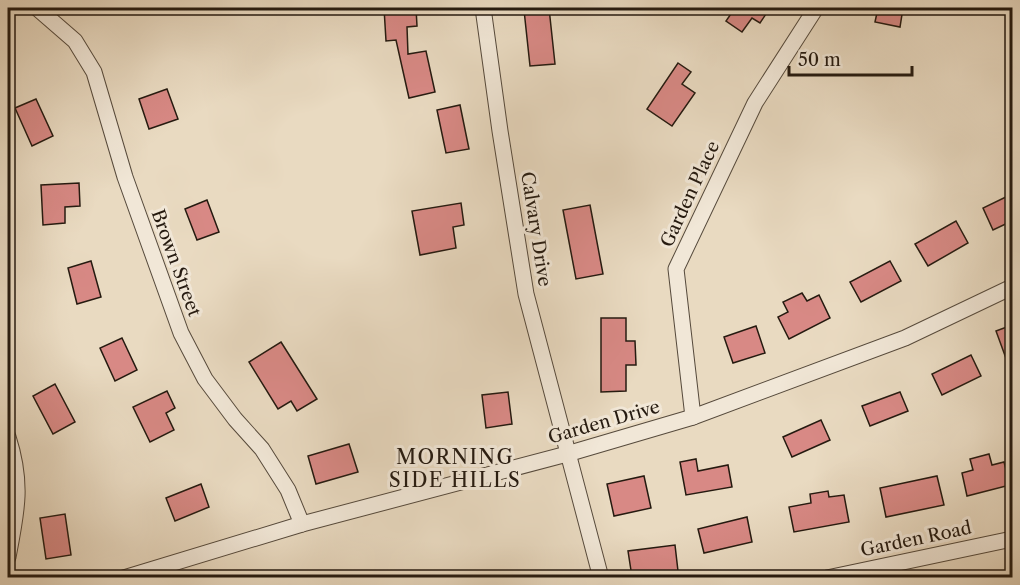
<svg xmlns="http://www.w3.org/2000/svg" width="1020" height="585" viewBox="0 0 1020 585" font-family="'Libre Caslon Text',serif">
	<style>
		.building { fill: #d88985; stroke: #251a10; stroke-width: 1.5 }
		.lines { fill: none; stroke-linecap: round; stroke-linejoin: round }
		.minor-casing { stroke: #564a3c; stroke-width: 17 }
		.minor { stroke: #f1e7d7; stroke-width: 15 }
		.labels { text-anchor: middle; stroke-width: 6; stroke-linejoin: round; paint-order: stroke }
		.street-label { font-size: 18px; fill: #251a10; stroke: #f1e7d7 }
		.neighbourhood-label { font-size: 20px; letter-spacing: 1.5px; fill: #251a10; stroke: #f1e7d7 }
	</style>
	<rect width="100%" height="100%" fill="#e9dac1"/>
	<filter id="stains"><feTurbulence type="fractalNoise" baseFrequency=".00333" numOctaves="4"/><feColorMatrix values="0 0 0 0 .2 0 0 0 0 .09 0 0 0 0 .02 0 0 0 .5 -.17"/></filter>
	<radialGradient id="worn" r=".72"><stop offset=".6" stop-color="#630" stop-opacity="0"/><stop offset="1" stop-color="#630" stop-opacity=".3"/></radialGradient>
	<g class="building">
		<polygon points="384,8 416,8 417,26 407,27 408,54 426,51 435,92 409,98 396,40 386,41"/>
		<polygon points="549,8 555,64 530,66 524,10"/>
		<polygon points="735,8 770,8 760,23 752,18 742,32 726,21"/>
		<polygon points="878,8 903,8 900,27 875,22"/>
		<polygon points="678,63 691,72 682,84 695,93 672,126 647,109"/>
		<polygon points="167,89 178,119 149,129 139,99"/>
		<polygon points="36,99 53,136 32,146 15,108"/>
		<polygon points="460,105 469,149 446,153 437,110"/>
		<polygon points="79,183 80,206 65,207 65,223 43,225 41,185"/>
		<polygon points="1012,194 1012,221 993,230 983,208"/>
		<polygon points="207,200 219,232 197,240 185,209"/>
		<polygon points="461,203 464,225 453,227 456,248 420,255 412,211"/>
		<polygon points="590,205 603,274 576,279 563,210"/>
		<polygon points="956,221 968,243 928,266 915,244"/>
		<polygon points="91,261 101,297 77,304 68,268"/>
		<polygon points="890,261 901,281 861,302 850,282"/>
		<polygon points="802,293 807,301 819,295 830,318 789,339 778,317 788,312 783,302"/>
		<polygon points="601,318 626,318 626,341 635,341 636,365 626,365 626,391 601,392"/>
		<polygon points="1012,325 1012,372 1011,372 996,331"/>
		<polygon points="756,326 765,353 733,363 724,337"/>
		<polygon points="122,338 137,370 115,381 100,348"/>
		<polygon points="281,342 317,399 297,411 291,401 278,409 249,362"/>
		<polygon points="971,355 981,376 942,395 932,374"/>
		<polygon points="55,384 75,422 53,434 33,396"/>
		<polygon points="167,391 175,408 166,413 174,430 150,442 133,407"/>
		<polygon points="508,392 512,424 486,428 482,395"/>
		<polygon points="900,392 908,411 870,426 862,406"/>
		<polygon points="821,420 830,440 792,457 783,437"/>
		<polygon points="349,444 358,472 316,484 308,456"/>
		<polygon points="989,454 992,465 1004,462 1010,485 967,496 962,473 973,470 970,459"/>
		<polygon points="696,459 698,471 728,465 732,487 686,495 680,462"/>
		<polygon points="644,476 651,508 614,516 607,484"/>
		<polygon points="937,476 944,505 886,517 880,488"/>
		<polygon points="201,484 209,507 175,521 166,498"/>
		<polygon points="828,491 829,497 844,495 849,522 794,532 789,507 811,503 810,494"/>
		<polygon points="65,514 71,555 46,559 40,518"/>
		<polygon points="747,517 752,542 704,553 698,529"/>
		<polygon points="675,545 678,571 632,577 628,551"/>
	</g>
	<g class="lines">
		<g class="minor-casing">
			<g id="minor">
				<polyline points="37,8 75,41 94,72 125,177 181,333 205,379 235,419 262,449 288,490 302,524"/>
				<polyline points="483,8 500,131 526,294 601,578"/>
				<polyline points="693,417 676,269 755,103 816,8"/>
				<path d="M8 437C23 483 17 511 8 557"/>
				<polyline points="124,578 302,524 567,454 693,417 905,338 1012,287"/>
				<polyline points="827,578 1012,539"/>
			</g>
		</g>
		<use href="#minor" class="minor"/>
	</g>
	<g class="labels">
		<g class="street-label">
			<text transform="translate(690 194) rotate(-65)" y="6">Garden Place</text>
			<text transform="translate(536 229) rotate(81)" y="6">Calvary Drive</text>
			<text transform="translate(176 263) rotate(70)" y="6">Brown Street</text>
			<text transform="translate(604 422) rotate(-16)" y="6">Garden Drive</text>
			<text transform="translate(916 539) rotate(-12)" y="6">Garden Road</text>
		</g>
		<g class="neighbourhood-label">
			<text x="455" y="464">MORNING<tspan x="455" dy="23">SIDE HILLS</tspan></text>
		</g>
	</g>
	<rect width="1020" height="585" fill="none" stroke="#e9dac1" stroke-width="30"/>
	<rect x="9" y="9" width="1002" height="567" fill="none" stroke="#251a10" stroke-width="3"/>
	<rect x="15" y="15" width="990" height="555" fill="none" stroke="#251a10" stroke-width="1.5"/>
	<path d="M789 66v9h123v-9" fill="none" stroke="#251a10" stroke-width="3"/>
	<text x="798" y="66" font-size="18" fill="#251a10" stroke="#f1e7d7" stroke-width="4.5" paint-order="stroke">50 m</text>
	<rect width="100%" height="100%" filter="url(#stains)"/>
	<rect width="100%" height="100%" fill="url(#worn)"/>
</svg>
